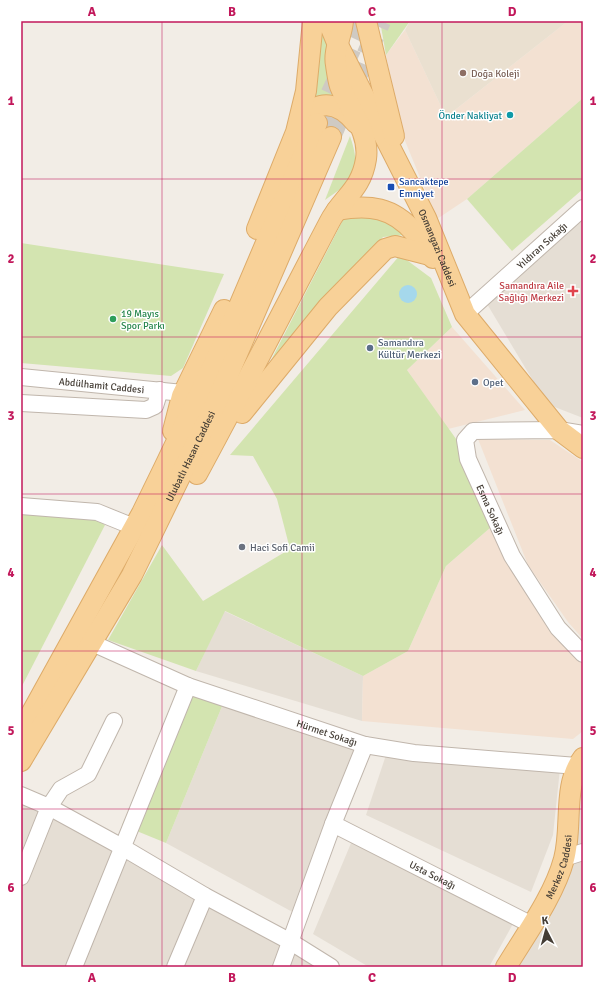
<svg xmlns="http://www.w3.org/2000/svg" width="604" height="988" viewBox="0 0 604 988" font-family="Signika,sans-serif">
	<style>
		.residential { fill: #e5ded4 }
		.commercial { fill: #f3e1d2 }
		.education { fill: #eae0d0 }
		.green { fill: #d3e4b0 }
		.water { fill: #a5d8ec }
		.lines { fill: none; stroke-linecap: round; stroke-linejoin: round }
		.major-tunnel { stroke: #cfcac3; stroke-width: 20; stroke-dasharray: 20 10; stroke-linecap: butt }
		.minor-casing { stroke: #c0b6ac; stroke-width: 18 }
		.major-casing { stroke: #ddab69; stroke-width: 22 }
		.minor { stroke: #fff; stroke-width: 16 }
		.major { stroke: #f8d198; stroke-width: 20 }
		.grid { fill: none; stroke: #c2185b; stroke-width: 1; stroke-opacity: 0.55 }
		.education-dot { fill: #8d6e63; stroke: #fff; stroke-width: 1.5 }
		.culture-dot { fill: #0f9aa8; stroke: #fff; stroke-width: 1.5 }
		.transit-dot { fill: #1a4fb4; stroke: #fff; stroke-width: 1.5 }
		.health-dot { fill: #e0444e; stroke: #fff; stroke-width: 1.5 }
		.leisure-dot { fill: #2e9e5b; stroke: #fff; stroke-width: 1.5 }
		.service-dot { fill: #5c6f8a; stroke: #fff; stroke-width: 1.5 }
		.worship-dot { fill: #6b7280; stroke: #fff; stroke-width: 1.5 }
		.labels { text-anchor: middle; stroke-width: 3; stroke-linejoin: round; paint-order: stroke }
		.education-label { font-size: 10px; fill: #785e54; stroke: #fff; text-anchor: start }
		.culture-label { font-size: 10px; fill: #0d838f; stroke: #fff; text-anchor: end }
		.transit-label { font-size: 10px; fill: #164399; stroke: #fff; text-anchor: start }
		.street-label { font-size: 10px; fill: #443d35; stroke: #fff }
		.health-label { font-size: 10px; fill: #be3a42; stroke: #fff; text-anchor: end }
		.leisure-label { font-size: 10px; fill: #27864d; stroke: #fff; text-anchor: start }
		.service-label { font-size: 10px; fill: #4e5e75; stroke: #fff; text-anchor: start }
		.worship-label { font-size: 10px; fill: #5b616d; stroke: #fff; text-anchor: start }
		.neatline { fill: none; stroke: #c2185b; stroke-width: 1.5 }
		.grid-label { font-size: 13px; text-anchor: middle; font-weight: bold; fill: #c2185b }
	</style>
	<rect width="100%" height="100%" fill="#f2ede6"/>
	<g class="residential">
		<polygon points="583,213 583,418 547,404 484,299"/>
		<polygon points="224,611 363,676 362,721 196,671"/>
		<polygon points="225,699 368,748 298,915 166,843"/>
		<polygon points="387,752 561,759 553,835 531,892 366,815"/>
		<polygon points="583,772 583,967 515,967 571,867 579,780"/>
		<polygon points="21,794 320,967 21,967"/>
		<polygon points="354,836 519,913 489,967 369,967 313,934"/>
	</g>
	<g class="commercial">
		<polygon points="568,21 583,21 583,98 467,199 437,219 401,131 386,55 405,30 446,117"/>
		<polygon points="452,327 525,410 448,429 407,370"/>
		<polygon points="478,439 550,440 583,462 583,639 568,622 528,565"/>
		<polygon points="490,528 554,633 583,664 583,731 573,739 362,721 363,676 408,651 446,566"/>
	</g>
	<polygon class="education" points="410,21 568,21 446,117 405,30"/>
	<g class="green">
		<polygon points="318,21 333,44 341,104 315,99"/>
		<polygon points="380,21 410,21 386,55"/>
		<polygon points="583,98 583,189 512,251 467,199"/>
		<path d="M350 136C362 171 354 180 325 200Z"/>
		<path d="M355 212C375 215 390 222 405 235L383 237 266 370 343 220Z"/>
		<polygon points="21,243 224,274 183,368 171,376 21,363"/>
		<polygon points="400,255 431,278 452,327 407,370 471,460 490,528 446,566 408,651 363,676 225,611 196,671 108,640 162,545 203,601 290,549 277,499 253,456 230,455"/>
		<polygon points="21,511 88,515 105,525 21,688"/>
		<polygon points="184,686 225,699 166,843 122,825"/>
	</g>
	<circle class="water" cx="408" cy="294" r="9"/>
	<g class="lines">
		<g class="major-tunnel">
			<polyline points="318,121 364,21"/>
			<polyline points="331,137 381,21"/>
		</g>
		<g class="minor-casing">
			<g id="minor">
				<path id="s1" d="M465 314 583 208"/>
				<path id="s2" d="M21 377 183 393"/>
				<polyline points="21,403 146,410 155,406 160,390"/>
				<path id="s3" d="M583 434 559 430 473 431 465 440 468 459 512 556 558 628 583 654"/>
				<polyline points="21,506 97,512 134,527"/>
				<path id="s4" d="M90 642 188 686 365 745 414 753 577 766"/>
				<polyline points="21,795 49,807 122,847 205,896 291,942 331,967"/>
				<path id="s5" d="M333 824 532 925"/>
				<polyline points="564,858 583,852"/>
				<polyline points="21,877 49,807 61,789 88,774 114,721"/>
				<polyline points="74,967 188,686"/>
				<polyline points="175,967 205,896"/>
				<polyline points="281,967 333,824 365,745"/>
			</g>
		</g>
		<g class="major-casing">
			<g id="major">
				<path id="s6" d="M328 21 338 45 426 218 465 314 559 430 583 448"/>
				<polyline points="366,21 394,136"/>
				<path d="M298 126C303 120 309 111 315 108 331 100 346 111 356 123"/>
				<path d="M337 210C369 204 393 207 415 233 422 241 426 251 433 258"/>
				<polyline points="257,229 296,132 306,91 313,21"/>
				<polyline points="242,413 328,307 385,249 395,246 430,255"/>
				<polyline points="173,431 182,396 224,310"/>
				<path d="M197 474C242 391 285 307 329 223 342 197 361 191 366 159 370 132 349 109 340 86 338 80 337 72 336 65 333 51 342 35 343 21"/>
				<polyline points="21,732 142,513 163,470 220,351 317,123"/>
				<path id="s7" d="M21 761 132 575 215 405 331 137"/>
				<path id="s8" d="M506 967C526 934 554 896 564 859 573 826 562 786 583 758"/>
			</g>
		</g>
		<use href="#minor" class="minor"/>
		<use href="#major" class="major"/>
	</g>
	<path class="grid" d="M162 21V967M302 21V967M442 21V967M21 179H583M21 337H583M21 494H583M21 651H583M21 809H583"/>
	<circle class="education-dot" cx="463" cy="73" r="4"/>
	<circle class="culture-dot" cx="510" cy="115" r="4"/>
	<rect class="transit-dot" x="387" y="183" width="8" height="8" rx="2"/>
	<path class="health-dot" d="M571 285h4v4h4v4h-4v4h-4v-4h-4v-4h4z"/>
	<circle class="leisure-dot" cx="113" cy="319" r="4"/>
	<g class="service-dot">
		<circle cx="370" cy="348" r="4"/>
		<circle cx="475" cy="382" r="4"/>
	</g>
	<circle class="worship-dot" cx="242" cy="547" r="4"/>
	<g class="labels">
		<g class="education-label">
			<text x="471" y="77">Doğa Koleji</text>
		</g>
		<g class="culture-label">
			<text x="502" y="119">Önder Nakliyat</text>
		</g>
		<g class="transit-label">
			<text x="399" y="185">Sancaktepe<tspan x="399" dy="12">Emniyet</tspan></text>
		</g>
		<g class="street-label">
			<text dy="4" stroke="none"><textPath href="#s1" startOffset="103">Yıldıran Sokağı</textPath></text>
			<text dy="4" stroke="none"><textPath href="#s6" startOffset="252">Osmangazi Caddesi</textPath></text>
			<text dy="4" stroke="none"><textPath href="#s2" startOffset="81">Abdülhamit Caddesi</textPath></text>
			<text dy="4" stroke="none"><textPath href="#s7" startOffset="349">Ulubatlı Hasan Caddesi</textPath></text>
			<text dy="4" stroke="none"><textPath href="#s3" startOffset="197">Esma Sokağı</textPath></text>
			<text dy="4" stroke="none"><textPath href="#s4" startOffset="254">Hürmet Sokağı</textPath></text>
			<text dy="4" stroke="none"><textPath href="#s8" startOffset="114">Merkez Caddesi</textPath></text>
			<text dy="4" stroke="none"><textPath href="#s5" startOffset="112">Usta Sokağı</textPath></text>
		</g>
		<g class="health-label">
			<text x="564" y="289">Samandıra Aile<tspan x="564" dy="12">Sağlığı Merkezi</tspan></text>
		</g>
		<g class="leisure-label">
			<text x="121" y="317">19 Mayıs<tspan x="121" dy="12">Spor Parkı</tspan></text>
		</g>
		<g class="service-label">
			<text x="378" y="346">Samandıra<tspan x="378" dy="12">Kültür Merkezi</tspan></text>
			<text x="483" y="386">Opet</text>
		</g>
		<g class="worship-label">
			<text x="250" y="551">Haci Sofi Camii</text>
		</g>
	</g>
	<rect width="604" height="988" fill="none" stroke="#ffffff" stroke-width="44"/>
	<g transform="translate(546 930) rotate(354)" stroke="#ffffff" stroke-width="3" paint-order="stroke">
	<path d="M0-3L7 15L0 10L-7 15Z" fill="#443d35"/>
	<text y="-6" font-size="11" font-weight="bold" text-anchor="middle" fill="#443d35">K</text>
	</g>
	<rect x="22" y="22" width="560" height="944" class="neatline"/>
	<g class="grid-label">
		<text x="92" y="16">A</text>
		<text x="232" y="16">B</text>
		<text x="372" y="16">C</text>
		<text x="512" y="16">D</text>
		<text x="11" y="105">1</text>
		<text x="593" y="105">1</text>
		<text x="11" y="263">2</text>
		<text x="593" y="263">2</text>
		<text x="11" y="420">3</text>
		<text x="593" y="420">3</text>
		<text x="11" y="577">4</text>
		<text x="593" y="577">4</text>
		<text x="11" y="735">5</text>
		<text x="593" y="735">5</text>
		<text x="11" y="892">6</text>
		<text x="593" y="892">6</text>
		<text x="92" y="982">A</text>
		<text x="232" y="982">B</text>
		<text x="372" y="982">C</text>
		<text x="512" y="982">D</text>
	</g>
</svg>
